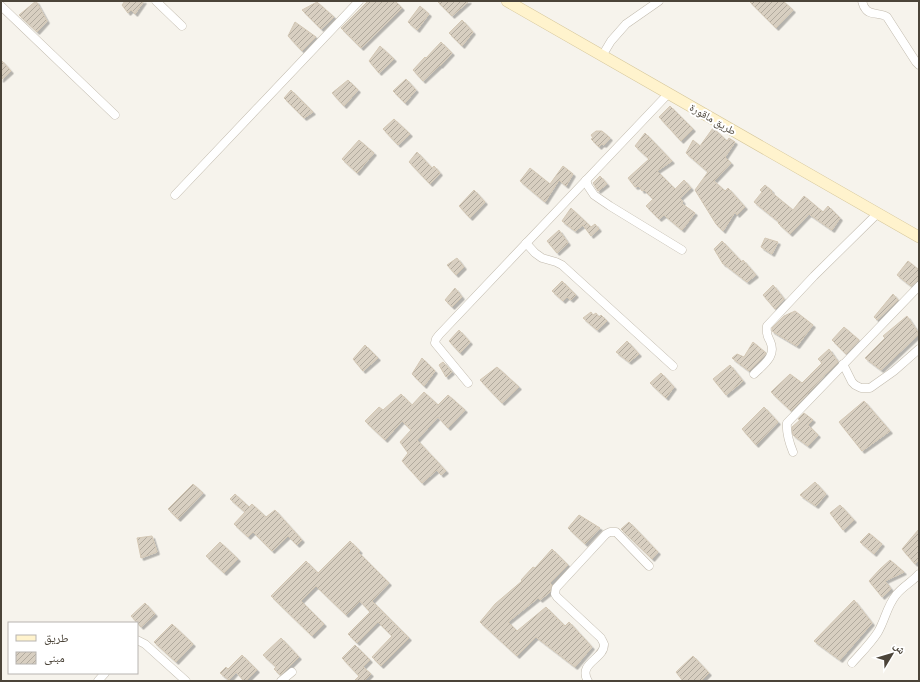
<svg xmlns="http://www.w3.org/2000/svg" width="920" height="682" viewBox="0 0 920 682" font-family="'Public Sans','Noto Naskh Arabic',sans-serif">
	<style>
		.building { fill: url(#building-hatch); stroke: #d3c7b4; filter: url(#shadow) }
		.lines { fill: none; stroke-linecap: round; stroke-linejoin: round }
		.street-casing { stroke: #c2bbae; stroke-width: 9 }
		.secondary-casing { stroke: #d6c79b; stroke-width: 12 }
		.street { stroke: #fff; stroke-width: 8 }
		.secondary { stroke: #fff3cd; stroke-width: 11 }
		.labels { text-anchor: middle; stroke-width: 4; stroke-linejoin: round; paint-order: stroke }
		.street-label { font-size: 11px; fill: #4b4439; stroke: #fff }
	</style>
	<defs>
		<pattern id="building-hatch" width="6" height="6" patternUnits="userSpaceOnUse"><rect width="6" height="6" fill="#d8cfc1"/><path d="M-1 1l2-2M0 6l6-6M5 7l2-2" fill="none" stroke="#b1aa9e"/></pattern>
		<filter id="shadow"><feDropShadow dx="2.5" dy="2.5" stdDeviation="0" flood-color="#0004"/></filter>
	</defs>
	<rect width="100%" height="100%" fill="#f6f3ec"/>
	<g class="building">
		<polygon points="36,1 47,21 37,32 19,15"/>
		<polygon points="125,1 144,1 135,14 131,10 128,13 122,5"/>
		<polygon points="368,1 395,1 402,8 361,48 341,28"/>
		<polygon points="437,1 469,1 452,16"/>
		<polygon points="749,1 783,1 793,10 776,28"/>
		<polygon points="317,2 334,17 321,29 302,10"/>
		<polygon points="420,6 429,14 417,30 408,22"/>
		<polygon points="462,20 473,32 462,46 449,33"/>
		<polygon points="295,22 316,37 302,51 288,36"/>
		<polygon points="441,42 452,53 440,66 440,65 423,81 413,70 425,57 426,58"/>
		<polygon points="380,46 394,59 379,73 369,61"/>
		<polygon points="1,60 11,71 1,80"/>
		<polygon points="406,79 416,90 405,103 393,91"/>
		<polygon points="348,80 358,90 344,106 332,93"/>
		<polygon points="291,90 313,112 304,118 284,98"/>
		<polygon points="670,106 693,129 681,141 659,117"/>
		<polygon points="394,119 410,134 398,145 383,129"/>
		<polygon points="713,128 727,141 729,138 735,142 725,157 731,163 714,181 725,191 728,188 745,207 737,215 735,212 723,231 716,224 695,190 708,172 686,153 693,140 700,146"/>
		<polygon points="596,131 602,131 610,138 604,145 602,144 599,147 591,139 593,138 591,135"/>
		<polygon points="645,133 672,161 657,171 675,189 684,180 691,188 680,198 683,202 681,203 695,213 682,230 664,215 659,219 646,206 653,199 644,190 642,191 639,186 635,187 628,178 649,159 635,146"/>
		<polygon points="359,140 374,153 357,173 342,159"/>
		<polygon points="417,152 432,168 434,166 440,173 430,184 409,162"/>
		<polygon points="563,166 573,174 566,186 559,180 545,202 520,181 530,168 550,184"/>
		<polygon points="600,176 607,184 598,191 593,183"/>
		<polygon points="765,185 772,191 771,192 793,210 804,196 823,212 828,206 840,218 832,230 809,214 790,234 778,223 779,222 754,202 762,192 760,190"/>
		<polygon points="474,190 485,202 470,218 459,206"/>
		<polygon points="571,208 591,227 595,224 599,229 591,236 583,225 575,231 562,221"/>
		<polygon points="559,230 568,243 557,253 547,241"/>
		<polygon points="765,238 778,242 772,254 761,247"/>
		<polygon points="722,241 742,262 743,260 756,275 747,282 724,264 723,264 714,249"/>
		<polygon points="457,258 464,267 456,275 447,265"/>
		<polygon points="908,261 919,270 919,279 911,286 897,275"/>
		<polygon points="562,281 576,295 571,300 567,297 563,301 552,291"/>
		<polygon points="773,285 784,299 775,309 763,295"/>
		<polygon points="455,288 462,297 452,307 445,300"/>
		<polygon points="893,294 898,300 877,320 874,317"/>
		<polygon points="795,311 813,325 797,346 772,331 772,328 784,316"/>
		<polygon points="591,312 593,315 596,313 599,317 601,315 607,321 597,330 583,318"/>
		<polygon points="907,316 919,334 881,370 865,358 885,338 883,336"/>
		<polygon points="844,327 859,340 846,354 832,340"/>
		<polygon points="459,330 470,342 460,353 449,341"/>
		<polygon points="627,341 639,354 629,362 616,352"/>
		<polygon points="753,342 766,353 761,359 749,371 732,358 737,354 744,357"/>
		<polygon points="365,345 378,358 363,371 353,359"/>
		<polygon points="829,349 838,362 828,372 824,375 824,376 791,411 771,392 790,374 802,383 822,363 818,359"/>
		<polygon points="422,358 435,371 424,386 412,374"/>
		<polygon points="443,362 452,372 446,377 439,365"/>
		<polygon points="730,365 743,381 726,395 713,379"/>
		<polygon points="497,367 519,387 502,403 480,380"/>
		<polygon points="661,373 674,387 666,398 650,383"/>
		<polygon points="424,392 438,405 448,395 465,410 448,428 438,417 417,440 446,471 441,475 437,470 422,483 402,461 408,453 400,442 411,430 402,421 385,440 365,421 379,407 383,410 401,394 412,405"/>
		<polygon points="864,401 890,431 862,451 839,422"/>
		<polygon points="764,407 778,422 756,445 742,429"/>
		<polygon points="804,413 813,420 808,425 818,435 808,446 793,435 792,430 792,427 800,420 798,419"/>
		<polygon points="815,482 826,494 816,506 800,495"/>
		<polygon points="193,484 203,493 178,519 168,509"/>
		<polygon points="235,494 249,507 252,504 266,517 275,510 302,540 297,545 288,536 272,551 253,532 248,537 234,524 245,512 230,499"/>
		<polygon points="840,505 854,520 843,530 830,513"/>
		<polygon points="579,515 600,528 585,544 568,528"/>
		<polygon points="629,522 658,552 652,559 621,529"/>
		<polygon points="919,529 919,559 915,564 902,549"/>
		<polygon points="869,533 882,544 874,554 860,542"/>
		<polygon points="152,536 157,552 141,558 137,538"/>
		<polygon points="350,541 360,551 358,552 389,583 372,601 409,638 381,666 372,657 392,636 378,622 357,643 348,634 370,612 360,601 346,615 316,586 301,601 324,624 312,636 271,596 306,561 318,573"/>
		<polygon points="220,542 238,559 224,573 206,556"/>
		<polygon points="552,549 568,565 550,583 552,585 550,592 540,600 538,598 508,622 517,631 546,607 565,626 569,622 592,647 575,667 536,637 517,656 480,622 495,604 522,581 521,580 533,567 535,568"/>
		<polygon points="890,560 904,572 885,581 891,589 882,597 869,581 880,569"/>
		<polygon points="854,600 872,623 840,660 814,641"/>
		<polygon points="145,603 155,614 141,627 131,616"/>
		<polygon points="172,624 193,644 176,662 154,642"/>
		<polygon points="281,638 299,657 289,667 280,675 274,669 276,667 263,655"/>
		<polygon points="355,645 370,660 363,667 371,674 364,681 354,681 359,676 342,658"/>
		<polygon points="242,655 257,670 246,681 244,681 236,672 229,680 220,673 226,667 228,669"/>
		<polygon points="693,656 709,673 701,681 683,681 676,672"/>
	</g>
	<g class="lines">
		<g class="street-casing">
			<g id="street">
				<polyline points="156,1 182,26"/>
				<path d="M862 1C863 3 863 6 865 8 869 16 880 12 887 17L916 62 919 65"/>
				<polyline points="1,6 115,115"/>
				<polyline points="602,56 611,41 626,24 659,1"/>
				<polyline points="586,180 588,186 594,195 610,206 682,250"/>
				<polyline points="175,195 359,1"/>
				<polyline points="526,243 535,253 542,258 556,262 562,265 673,366"/>
				<polyline points="843,364 852,382 855,385 861,388 870,388 894,371 919,349"/>
				<path d="M754 374C764 364 777 356 770 341 767 336 766 332 767 326L814 276 878 213"/>
				<polyline points="468,383 435,343 436,339 439,335 668,94"/>
				<path d="M793 452C789 442 786 433 787 423L919 286"/>
				<polyline points="137,640 145,644 186,681"/>
				<path d="M852 663C861 653 871 643 878 632 885 620 887 606 896 595 902 587 912 582 919 574"/>
				<polyline points="98,681 105,673"/>
				<polyline points="281,681 292,672"/>
				<path d="M588 681C577 663 605 659 604 644 604 643 601 639 601 638L557 597 555 594 556 588 606 534 610 532H616L649 566"/>
			</g>
		</g>
		<g class="secondary-casing">
			<polyline id="secondary" points="507,1 919,237"/>
		</g>
		<use href="#street" class="street"/>
		<use href="#secondary" class="secondary"/>
	</g>
	<g class="labels">
		<g class="street-label">
			<text transform="translate(713 119) rotate(30)" y="4">طريق ماقورة</text>
		</g>
	</g>
	<rect width="920" height="682" fill="none" stroke="#4b4439" stroke-width="4"/>
	<rect x="8" y="622" width="130" height="52" fill="#ffffff" stroke="#b7b4b0"/>
	<rect x="16" y="635" width="20" height="6" fill="#fff3cd" stroke="#b7b4b0"/>
	<text x="44" y="642" font-size="12" fill="#4b4439">طريق</text>
	<rect x="16" y="652" width="20" height="12" fill="url(#building-hatch)" stroke="#b7b4b0"/>
	<text x="44" y="662" font-size="12" fill="#4b4439">مبنى</text>
	<g transform="translate(892 654) rotate(52)" stroke="#ffffff" stroke-width="3" paint-order="stroke">
	<path d="M0-3L7 15L0 10L-7 15Z" fill="#4b4439"/>
	<text y="-6" font-size="11" font-weight="bold" text-anchor="middle" fill="#4b4439">ش</text>
	</g>
</svg>
